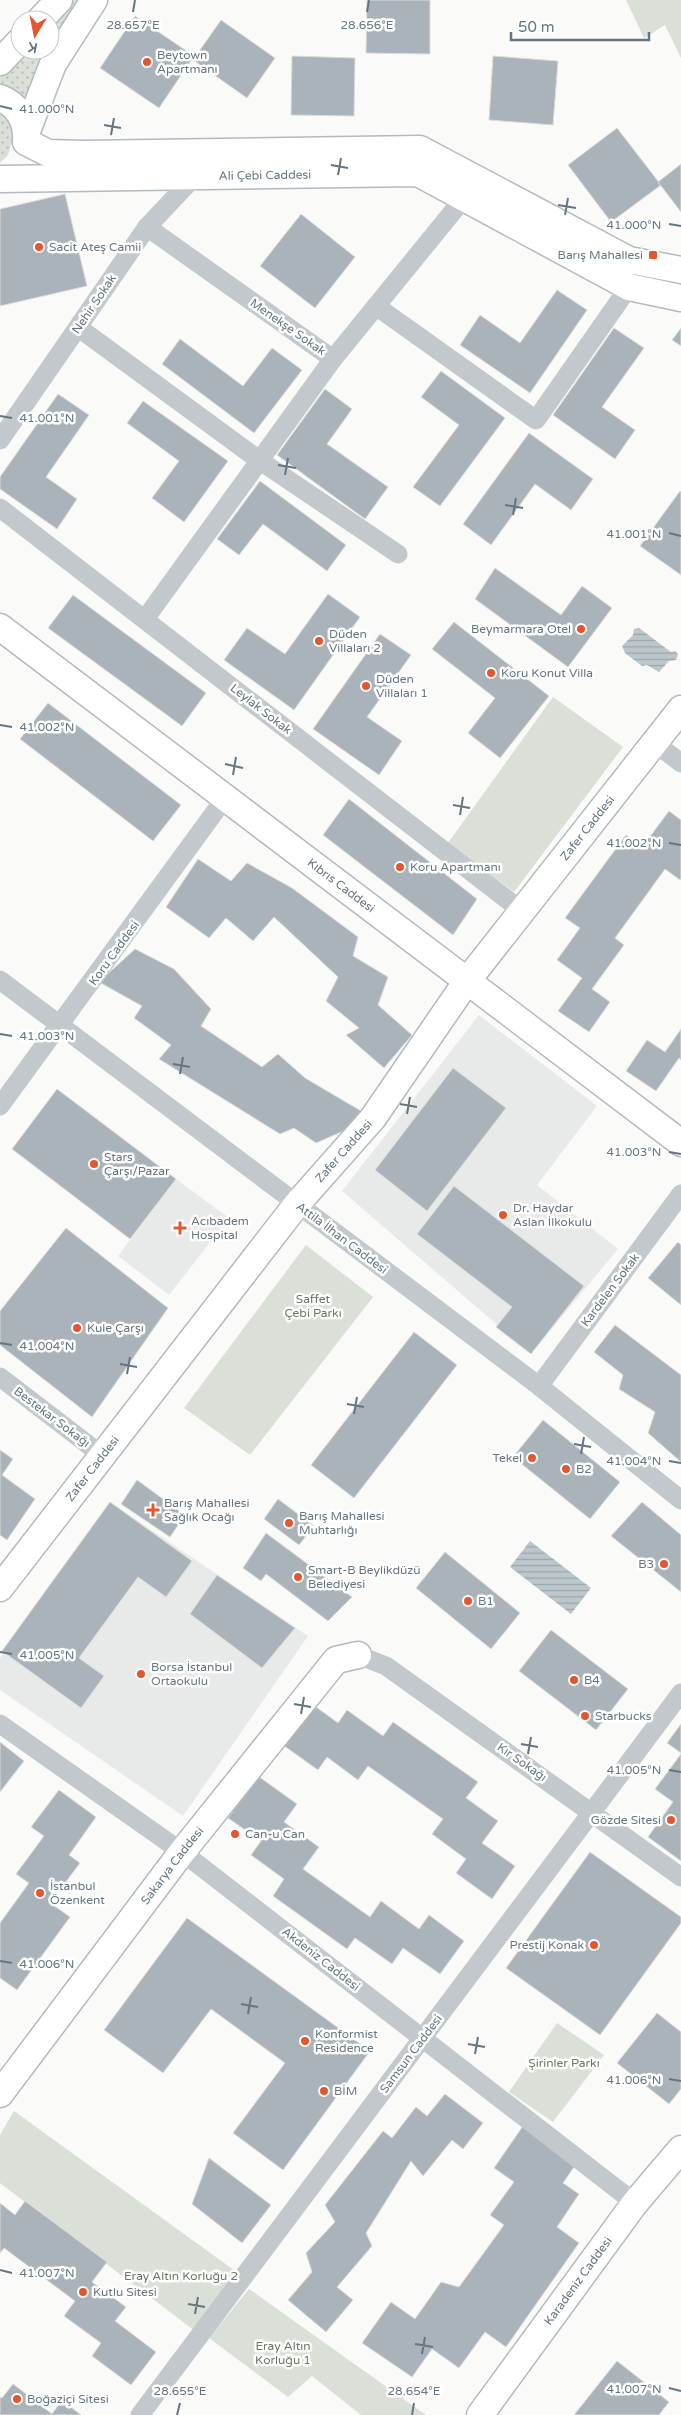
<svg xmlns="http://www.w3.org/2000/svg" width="681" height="2415" viewBox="0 0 681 2415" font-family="'Varela Round',sans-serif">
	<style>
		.built { fill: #e8e9e9 }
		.grass { fill: url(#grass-dots) }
		.green { fill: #dadfd7 }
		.water { fill: url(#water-rules) }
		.building { fill: #aab3b9; stroke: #dcdcda }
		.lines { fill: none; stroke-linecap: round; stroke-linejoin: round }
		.secondary-casing { stroke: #b3babf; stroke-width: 29 }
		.street { stroke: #c3c8cc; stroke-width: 19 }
		.secondary { stroke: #fff; stroke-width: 26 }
		.ticks { fill: none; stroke: #657683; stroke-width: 2 }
		.poi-dot { fill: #e4572e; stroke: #fff; stroke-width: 2 }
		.labels { text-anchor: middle; stroke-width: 5; stroke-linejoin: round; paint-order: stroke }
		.poi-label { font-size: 12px; fill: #657683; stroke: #fff; text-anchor: start }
		.street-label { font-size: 12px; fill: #657683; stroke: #fff }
		.park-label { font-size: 12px; fill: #687a64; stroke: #fff }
		.ticks-label { font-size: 12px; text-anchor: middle; fill: #657683; stroke: #fff; stroke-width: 5; stroke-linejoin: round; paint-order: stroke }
	</style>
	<defs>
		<pattern id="grass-dots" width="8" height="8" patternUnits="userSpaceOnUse" patternTransform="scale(1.25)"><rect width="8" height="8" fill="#dadfd7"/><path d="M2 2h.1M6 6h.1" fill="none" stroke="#b4b9b4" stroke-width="1.8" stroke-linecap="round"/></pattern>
		<pattern id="water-rules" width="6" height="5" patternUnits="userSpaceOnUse" patternTransform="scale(1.25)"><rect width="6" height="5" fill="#bbc7cb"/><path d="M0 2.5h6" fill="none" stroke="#9ca6aa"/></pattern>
	</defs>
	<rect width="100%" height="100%" fill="#fafaf8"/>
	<g class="built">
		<polygon points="479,1015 597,1106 537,1185 618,1249 531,1354 342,1191"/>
		<polygon points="176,1179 229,1218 169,1295 118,1256"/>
		<polygon points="110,1502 308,1636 183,1816 0,1690 0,1658"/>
	</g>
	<g class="grass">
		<polygon points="74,0 80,0 25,103 12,90 0,85 0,77 28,50 50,50 50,27"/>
		<polygon points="0,110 10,118 15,131 8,155 0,163"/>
	</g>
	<g class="green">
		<polygon points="626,0 681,0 681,58 665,25 644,38"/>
		<polygon points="553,697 623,747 514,892 448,843"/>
		<polygon points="306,1245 373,1297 250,1455 184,1408"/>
		<polygon points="557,2023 604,2055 553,2122 509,2092"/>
		<polygon points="14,2111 238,2273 195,2331 0,2183 0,2135"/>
		<polygon points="249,2289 426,2415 361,2415 312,2376 288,2397 209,2338"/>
	</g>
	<g class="water">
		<polygon points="639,628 671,652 675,651 678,654 676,660 669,661 659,672 647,665 642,666 625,653 622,646 633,635 634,629"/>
		<polygon points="530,1541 591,1588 571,1614 510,1567"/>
	</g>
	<g class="building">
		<polygon points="367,0 430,0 430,54 366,53"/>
		<polygon points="135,16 194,56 159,108 100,68"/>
		<polygon points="221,20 275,58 247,98 193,60"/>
		<polygon points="292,56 355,58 354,116 291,115"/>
		<polygon points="493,56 558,61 553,125 489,120"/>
		<polygon points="617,128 661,185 611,222 568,165"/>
		<polygon points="681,164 681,212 658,182"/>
		<polygon points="65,194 87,286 0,306 0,209"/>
		<polygon points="301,214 355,257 315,308 260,266"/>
		<polygon points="557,290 587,310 530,393 460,345 480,315 520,343"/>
		<polygon points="614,328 644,348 602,407 635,430 615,459 553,415"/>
		<polygon points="681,328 681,346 672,340"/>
		<polygon points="180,339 243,386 272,348 302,370 254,433 162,364"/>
		<polygon points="441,371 505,418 440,506 413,487 459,425 421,397"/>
		<polygon points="325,389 352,409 327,444 388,487 365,519 277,455"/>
		<polygon points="58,394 89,415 46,477 77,499 57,529 0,489 0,477"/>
		<polygon points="143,401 228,461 184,522 152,498 179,461 127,423"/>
		<polygon points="529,433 593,479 571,510 535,484 491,545 463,524"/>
		<polygon points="260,481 346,545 327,571 263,524 239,555 217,539"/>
		<polygon points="680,491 681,492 681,575 640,546"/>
		<polygon points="495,568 561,615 582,586 612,608 568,667 475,599"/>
		<polygon points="328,594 360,617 294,710 224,660 247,628 285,654"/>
		<polygon points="73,595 206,693 182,726 48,628"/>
		<polygon points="454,622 549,696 500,758 468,733 495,698 432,649"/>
		<polygon points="380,634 411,655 367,717 402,741 379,775 313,729"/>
		<polygon points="48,703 181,805 153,841 20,739"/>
		<polygon points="349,799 477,899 453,935 323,835"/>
		<polygon points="669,811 681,820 681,879 680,880 665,869 615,938 624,945 592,989 610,1002 589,1032 558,1011 582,978 557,960 580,928 565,918 626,835 643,846"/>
		<polygon points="198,859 231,881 247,863 292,888 358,937 353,956 388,977 378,1005 412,1035 384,1068 346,1035 359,1028 326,1001 338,977 274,917 253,941 226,918 209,938 166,907"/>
		<polygon points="135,949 174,969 211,1009 201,1026 262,1067 278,1054 305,1078 373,1118 316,1143 294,1128 280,1134 159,1059 171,1045 134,1018 142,1006 99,982"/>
		<polygon points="681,1029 681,1060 679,1058 656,1091 626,1071 647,1040 665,1052"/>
		<polygon points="453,1068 506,1108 427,1211 375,1170"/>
		<polygon points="57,1089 176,1179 130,1239 12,1149"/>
		<polygon points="454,1186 584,1286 531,1354 496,1327 512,1307 417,1234"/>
		<polygon points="66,1228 168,1308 92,1417 0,1345 0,1311"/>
		<polygon points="678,1242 681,1245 681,1305 648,1278"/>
		<polygon points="615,1325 681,1375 681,1462 648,1433 655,1412 619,1389 623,1375 594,1352"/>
		<polygon points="414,1332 457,1365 354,1498 311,1465"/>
		<polygon points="543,1420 620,1482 590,1519 513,1457"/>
		<polygon points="0,1450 13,1459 2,1475 35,1499 7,1540 0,1535"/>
		<polygon points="137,1480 185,1515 170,1537 121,1504"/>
		<polygon points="278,1499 314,1526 299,1545 264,1519"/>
		<polygon points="110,1502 192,1561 166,1597 138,1577 79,1658 104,1676 81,1708 2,1651"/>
		<polygon points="642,1502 681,1535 681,1592 611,1536"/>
		<polygon points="266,1533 352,1597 328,1621 266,1574 261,1581 243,1568"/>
		<polygon points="445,1552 520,1613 491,1649 416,1588"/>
		<polygon points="217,1575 295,1628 262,1668 190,1614"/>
		<polygon points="551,1630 628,1689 596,1730 519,1671"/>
		<polygon points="312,1704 338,1723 347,1710 383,1736 393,1722 478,1782 466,1798 498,1821 482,1843 515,1866 492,1899 456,1873 466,1859 432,1834 443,1819 368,1766 358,1780 327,1757 318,1770 283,1745"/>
		<polygon points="681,1724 681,1753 667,1743"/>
		<polygon points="0,1742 24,1761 0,1792"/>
		<polygon points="681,1754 681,1861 648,1837 673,1802 655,1789"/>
		<polygon points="258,1776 297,1804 284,1822 319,1847 303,1869 370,1917 381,1901 419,1929 429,1915 464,1941 440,1974 403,1948 392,1964 355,1938 347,1949 273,1896 284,1879 251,1855 261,1841 228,1818"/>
		<polygon points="59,1790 96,1817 69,1855 80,1863 50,1903 70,1917 17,1990 0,1978 0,1923 29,1883 16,1874 44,1836 31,1827"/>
		<polygon points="590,1852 681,1917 681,1923 600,2035 506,1968"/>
		<polygon points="187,1918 370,2051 283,2170 233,2133 285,2063 211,2009 163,2073 104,2030"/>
		<polygon points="657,2013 681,2032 681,2089 669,2104 617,2063"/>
		<polygon points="445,2094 483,2123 463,2149 452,2140 423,2176 411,2161 366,2233 372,2246 337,2287 353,2300 326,2332 288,2300 312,2272 306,2253 335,2222 325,2205 383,2131 392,2138 416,2107 427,2116"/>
		<polygon points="525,2123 578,2161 563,2183 579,2194 557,2227 579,2243 506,2347 485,2332 459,2368 432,2349 412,2377 362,2343 391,2302 415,2319 441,2282 459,2287 504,2225 490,2215 514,2182 494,2168"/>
		<polygon points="209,2158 271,2205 242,2243 192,2204"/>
		<polygon points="25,2201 107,2262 92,2282 126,2307 115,2321 156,2352 131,2385 92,2356 101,2343 64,2316 75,2301 4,2248 0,2253 0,2203 15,2215"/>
		<polygon points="617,2361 669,2402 659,2415 574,2415"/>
		<polygon points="13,2384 52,2414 62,2400 81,2415 0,2415 0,2397 2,2398"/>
	</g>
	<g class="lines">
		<g class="secondary-casing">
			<g id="secondary">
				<polyline points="40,20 59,0"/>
				<polyline points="0,62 20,41"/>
				<path d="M0 98C17 104 27 121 26 139"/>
				<polyline points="27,131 53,64 94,0"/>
				<polyline points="26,142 48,153 83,154 420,149 629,260 681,270"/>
				<path id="s1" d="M0 179 418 173 629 287 681 298"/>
				<path id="s2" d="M0 627 681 1143"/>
				<path id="s3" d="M0 1588 297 1204 373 1118 467 981 681 709"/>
				<path id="s4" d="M0 2094 182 1852 336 1660 358 1655"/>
				<path id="s5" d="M480 2415 635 2203 681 2149"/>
			</g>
		</g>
		<g class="street">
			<polyline points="147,227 333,359 464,198"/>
			<polyline points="376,306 536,420 629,287"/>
			<polyline points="79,328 259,460 398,554"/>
			<polyline points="0,440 147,227 196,175"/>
			<polyline points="0,508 522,911"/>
			<polyline points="145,619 333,359"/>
			<polyline points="655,743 681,763"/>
			<polyline points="0,980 539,1386 681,1500"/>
			<polyline points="0,1106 225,798"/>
			<polyline points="0,1377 103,1456"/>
			<polyline points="539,1386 681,1194"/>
			<polyline points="358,1655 386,1666 681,1877"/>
			<polyline points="0,1724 182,1852 635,2203"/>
			<polyline points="140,2415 681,1693"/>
		</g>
		<use href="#secondary" class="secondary"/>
	</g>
	<path class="ticks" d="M133 12 135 0M367 12 369 0M0 106 12 109M104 125 121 128M111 135 114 118M331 165 348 168M338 175 341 158M558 205 576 208M565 215 568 198M669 224 681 226M0 416 12 418M278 465 296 468M285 475 288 458M505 505 523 508M513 515 516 498M669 533 681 536M0 725 12 727M225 764 243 768M233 775 236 757M453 805 470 808M460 815 463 797M669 843 681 845M0 1034 12 1036M173 1064 190 1067M180 1074 183 1057M400 1104 417 1107M407 1114 410 1097M669 1152 681 1154M0 1343 12 1345M120 1364 137 1367M127 1374 130 1357M347 1404 364 1407M354 1414 357 1397M574 1444 591 1447M581 1454 584 1437M669 1461 681 1463M0 1652 12 1654M294 1704 311 1707M301 1714 304 1697M521 1744 538 1747M528 1754 531 1737M669 1770 681 1772M0 1961 12 1963M241 2004 258 2007M248 2014 251 1997M468 2044 485 2047M475 2054 478 2037M669 2079 681 2081M0 2270 12 2273M188 2304 205 2307M195 2314 198 2297M415 2344 433 2347M422 2354 425 2337M669 2388 681 2391M177 2415 180 2403M412 2415 414 2403"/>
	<g class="poi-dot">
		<circle cx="147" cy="62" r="5"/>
		<circle cx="39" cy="247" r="5"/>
		<rect x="648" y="250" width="10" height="10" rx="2.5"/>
		<circle cx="581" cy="629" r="5"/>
		<circle cx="319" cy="641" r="5"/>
		<circle cx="491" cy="673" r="5"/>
		<circle cx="366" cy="686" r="5"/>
		<circle cx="400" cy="867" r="5"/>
		<circle cx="94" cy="1164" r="5"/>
		<circle cx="503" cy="1215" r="5"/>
		<path d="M177.5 1220.5h5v5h5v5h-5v5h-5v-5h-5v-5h5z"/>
		<circle cx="77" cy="1328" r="5"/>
		<circle cx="532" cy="1458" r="5"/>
		<circle cx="566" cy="1469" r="5"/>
		<path d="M150.5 1502.5h5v5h5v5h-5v5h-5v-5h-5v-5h5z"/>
		<circle cx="289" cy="1523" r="5"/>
		<circle cx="664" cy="1564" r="5"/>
		<circle cx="298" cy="1577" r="5"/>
		<circle cx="468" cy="1601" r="5"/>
		<circle cx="141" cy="1674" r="5"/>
		<circle cx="574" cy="1680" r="5"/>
		<circle cx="585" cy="1716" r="5"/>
		<circle cx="671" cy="1820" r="5"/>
		<circle cx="235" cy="1834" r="5"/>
		<circle cx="40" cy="1893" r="5"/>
		<circle cx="594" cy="1945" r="5"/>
		<circle cx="305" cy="2041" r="5"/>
		<circle cx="324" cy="2091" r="5"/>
		<circle cx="83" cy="2292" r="5"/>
		<circle cx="17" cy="2399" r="5"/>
	</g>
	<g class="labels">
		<g class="poi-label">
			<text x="157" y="59">Beytown<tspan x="157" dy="14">Apartmanı</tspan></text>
			<text x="49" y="251">Sacit Ateş Camii</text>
			<text x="643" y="259" text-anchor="end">Barış Mahallesi</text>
			<text x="571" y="633" text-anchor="end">Beymarmara Otel</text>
			<text x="329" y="638">Düden<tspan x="329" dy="14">Villaları 2</tspan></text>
			<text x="501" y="677">Koru Konut Villa</text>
			<text x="376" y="683">Düden<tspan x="376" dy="14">Villaları 1</tspan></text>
			<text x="410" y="871">Koru Apartmanı</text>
			<text x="104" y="1161">Stars<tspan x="104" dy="14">Çarşı/Pazar</tspan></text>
			<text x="513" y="1212">Dr. Haydar<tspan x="513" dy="14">Aslan İlkokulu</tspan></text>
			<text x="191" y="1225">Acıbadem<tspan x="191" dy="14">Hospital</tspan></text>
			<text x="87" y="1332">Kule Çarşı</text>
			<text x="522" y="1462" text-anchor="end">Tekel</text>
			<text x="576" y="1473">B2</text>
			<text x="164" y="1507">Barış Mahallesi<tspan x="164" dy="14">Sağlık Ocağı</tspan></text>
			<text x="299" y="1520">Barış Mahallesi<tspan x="299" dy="14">Muhtarlığı</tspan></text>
			<text x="654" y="1568" text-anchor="end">B3</text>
			<text x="308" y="1574">Smart-B Beylikdüzü<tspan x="308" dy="14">Belediyesi</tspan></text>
			<text x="478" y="1605">B1</text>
			<text x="151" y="1671">Borsa İstanbul<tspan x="151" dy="14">Ortaokulu</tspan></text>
			<text x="584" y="1684">B4</text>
			<text x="595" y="1720">Starbucks</text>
			<text x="661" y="1824" text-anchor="end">Gözde Sitesi</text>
			<text x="245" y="1838">Can-u Can</text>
			<text x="50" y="1890">İstanbul<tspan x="50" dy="14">Özenkent</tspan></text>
			<text x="584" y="1949" text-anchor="end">Prestij Konak</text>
			<text x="315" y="2038">Konformist<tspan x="315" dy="14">Residence</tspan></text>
			<text x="334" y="2095">BİM</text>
			<text x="93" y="2296">Kutlu Sitesi</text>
			<text x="27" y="2403">Boğaziçi Sitesi</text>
		</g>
		<g class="street-label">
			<text dy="4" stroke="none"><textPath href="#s1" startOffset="265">Ali Çebi Caddesi</textPath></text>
			<text transform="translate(94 304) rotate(-56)" y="4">Nehir Sokak</text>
			<text transform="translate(288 327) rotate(35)" y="4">Menekşe Sokak</text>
			<text transform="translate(261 709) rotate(38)" y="4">Leylak Sokak</text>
			<text dy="4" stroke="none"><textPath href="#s3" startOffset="961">Zafer Caddesi</textPath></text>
			<text dy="4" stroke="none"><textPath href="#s2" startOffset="428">Kıbrıs Caddesi</textPath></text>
			<text transform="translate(114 953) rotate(-54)" y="4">Koru Caddesi</text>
			<text dy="4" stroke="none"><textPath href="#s3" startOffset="556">Zafer Caddesi</textPath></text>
			<text transform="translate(342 1238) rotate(37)" y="4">Attila İlhan Caddesi</text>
			<text transform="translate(610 1290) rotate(-53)" y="4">Kardelen Sokak</text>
			<text transform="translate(52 1417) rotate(37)" y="4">Bestekar Sokağı</text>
			<text dy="4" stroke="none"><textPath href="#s3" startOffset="151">Zafer Caddesi</textPath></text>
			<text transform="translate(522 1762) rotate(35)" y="4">Kır Sokağı</text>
			<text dy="4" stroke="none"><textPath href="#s4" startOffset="286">Sakarya Caddesi</textPath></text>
			<text transform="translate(321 1959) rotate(38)" y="4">Akdeniz Caddesi</text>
			<text transform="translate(411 2054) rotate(-53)" y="4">Samsun Caddesi</text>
			<text dy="4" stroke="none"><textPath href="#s5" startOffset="166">Karadeniz Caddesi</textPath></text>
		</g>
		<g class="park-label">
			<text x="313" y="1303">Saffet<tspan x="313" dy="14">Çebi Parkı</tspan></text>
			<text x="564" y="2067">Şirinler Parkı</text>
			<text x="181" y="2280">Eray Altın Korluğu 2</text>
			<text x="283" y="2350">Eray Altın<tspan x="283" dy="14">Korluğu 1</tspan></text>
		</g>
	</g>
	<g class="ticks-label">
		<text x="133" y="29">28.657°E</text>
		<text x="367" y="29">28.656°E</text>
		<text x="47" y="113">41.000°N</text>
		<text x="634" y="229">41.000°N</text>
		<text x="47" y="422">41.001°N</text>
		<text x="634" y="538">41.001°N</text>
		<text x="47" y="731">41.002°N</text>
		<text x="634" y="847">41.002°N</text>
		<text x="47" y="1040">41.003°N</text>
		<text x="634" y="1156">41.003°N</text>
		<text x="47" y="1350">41.004°N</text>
		<text x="634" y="1465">41.004°N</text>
		<text x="47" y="1659">41.005°N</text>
		<text x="634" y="1774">41.005°N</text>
		<text x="47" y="1968">41.006°N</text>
		<text x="634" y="2084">41.006°N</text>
		<text x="47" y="2277">41.007°N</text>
		<text x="634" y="2393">41.007°N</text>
		<text x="180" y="2395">28.655°E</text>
		<text x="414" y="2395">28.654°E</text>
	</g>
	<g transform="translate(35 35) rotate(190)"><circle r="24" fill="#ffffff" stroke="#c1c8cd"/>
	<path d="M0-4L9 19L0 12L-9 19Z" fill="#e4572e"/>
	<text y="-8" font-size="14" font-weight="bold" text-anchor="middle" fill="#657683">K</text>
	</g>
	<path d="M511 32v8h138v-8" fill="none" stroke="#657683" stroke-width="2.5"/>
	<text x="518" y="32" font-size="15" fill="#657683" stroke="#ffffff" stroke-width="4" paint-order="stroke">50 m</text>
</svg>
